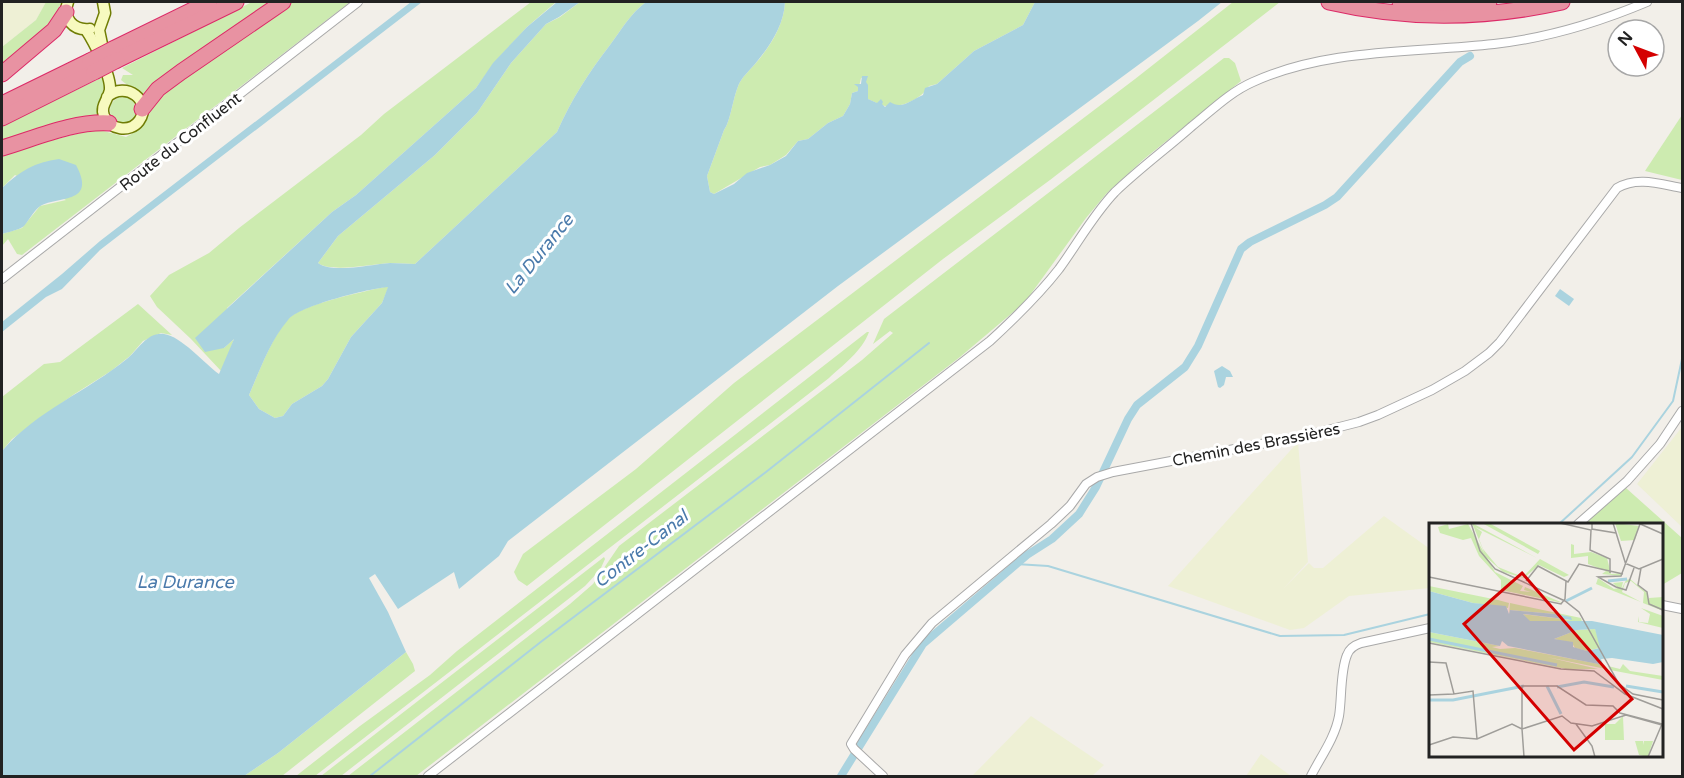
<svg xmlns="http://www.w3.org/2000/svg" width="1684" height="778" viewBox="0 0 1684 778" font-family="'Varela Round',sans-serif">
	<style>
		.farmland { fill: #eef0d5 }
		.grass { fill: #cdebb0 }
		.water { fill: #aad3df; fill-rule: evenodd }
		.lines { fill: none; stroke-linecap: round; stroke-linejoin: round }
		.stream { stroke: #aad3df; stroke-width: 2 }
		.canal { stroke: #aad3df; stroke-width: 8 }
		.street-casing { stroke: #a9a9a9; stroke-width: 10 }
		.secondary-casing { stroke: #707d05; stroke-width: 13 }
		.highway-casing { stroke: #dc2a67; stroke-width: 17 }
		.street { stroke: #fff; stroke-width: 8 }
		.secondary { stroke: #f7fabf; stroke-width: 10 }
		.highway { stroke: #e892a2; stroke-width: 15 }
		.highway-bridge-casing { stroke: #dc2a67; stroke-width: 17; stroke-linecap: butt }
		.highway-bridge { stroke: #e892a2; stroke-width: 15 }
		.labels { text-anchor: middle; stroke-width: 6; stroke-linejoin: round; paint-order: stroke }
		.street-label { font-size: 16px; fill: #222; stroke: #fff }
		.water-label { font-size: 18px; font-style: italic; fill: #4a7aab; stroke: #fff }
		.inset-river { fill: none; stroke: #aad3df; stroke-width: 3 }
		.inset-road { fill: none; stroke: #9f9d99; stroke-width: 1.5 }
		.view { fill: #d40000; fill-opacity: 0.15; stroke: #d40000; stroke-width: 3 }
		.inset-edge { fill: none; stroke: #222; stroke-width: 3 }
	</style>
	<rect width="100%" height="100%" fill="#f2efe9"/>
	<g class="farmland">
		<polygon points="2,2 46,2 36,20 2,47"/>
		<polygon points="1682,427 1682,527 1637,484"/>
		<polygon points="1298,442 1308,562 1283,589 1309,563 1314,568 1323,568 1384,516 1430,549 1430,588 1349,596 1304,628 1290,630 1168,586"/>
		<polygon points="1031,716 1104,765 1092,776 972,776"/>
		<polygon points="1261,754 1291,776 1246,776"/>
	</g>
	<g class="grass">
		<polygon points="46,2 61,2 55,20 2,65 2,47 36,20"/>
		<path d="M252 2H276L145 97C138 89 129 87 121 80L123 75H133L122 68Z"/>
		<path d="M292 2H350L22 255 17 254 8 239 2 246V234L22 228 40 206 66 200 15 175 2 188V153L96 129 126 137C153 123 143 112 161 95Z"/>
		<polygon points="531,2 556,2 527,27 494,63 476,88 356,195 332,212 227,308 224,348 234,339 222,372 191,339 157,307 150,296 169,275 209,253 239,228 361,135 384,114"/>
		<path d="M580 2H646C630 14 622 29 610 45 589 72 571 100 557 132L415 264C407 264 398 263 390 263 373 264 331 273 318 263L338 236 435 155 477 113 511 63 546 24 560 17Z"/>
		<path d="M785 2H1035L1023 25 974 51 937 84 929 86C921 99 902 108 886 106 881 106 873 101 868 99L865 77 861 78 858 91 852 93 850 104 843 116 828 123 808 139 798 141 786 155 770 165 760 167 714 194 710 192 707 176 724 130C731 121 733 95 740 82 744 75 750 70 755 64 770 47 784 25 785 2Z"/>
		<polygon points="1233,2 1280,2 1050,180 943,259 527,586 518,580 514,572 523,554 636,469 734,383 1135,79"/>
		<polygon points="1224,58 1229,58 1235,63 1241,81 1144,159 1106,194 1086,218 1025,302 960,357 416,776 348,776 570,604 593,584 619,546 862,360 893,333 890,331 873,344 884,319"/>
		<polygon points="103,77 105,85 98,107 99,119 2,144 2,126"/>
		<circle cx="123" cy="110" r="13"/>
		<polygon points="1682,115 1682,180 1645,171"/>
		<path d="M389 286 382 303 351 337 328 379 322 386 292 404 283 416 275 418 259 409 249 395C260 370 270 341 287 320 300 304 367 291 389 286Z"/>
		<polygon points="138,304 172,335 161,333 143,341 130,356 111,371 73,395 12,439 2,451 2,397 44,364 60,362"/>
		<path d="M867 332H869C862 351 843 365 829 378L315 776H296L360 726 430 675 457 651Z"/>
		<polygon points="1626,488 1682,538 1682,573 1662,585 1662,524 1584,524"/>
		<polygon points="604,557 605,559 600,570 585,586 341,776 321,776"/>
		<polygon points="406,652 413,664 415,671 282,776 244,776 278,753"/>
	</g>
	<g class="water">
		<polygon points="411,2 422,2 100,250 62,289 46,297 2,332 2,322 62,274 100,241"/>
		<path d="M557 2H580L559 17 546 24 511 63 477 113 435 155 338 236 318 263C332 274 373 264 390 263 398 263 407 264 415 264L557 132C571 100 589 72 610 45 622 29 630 14 646 2H785C784 25 770 46 755 64 750 70 744 75 740 82 733 95 731 121 724 130L707 176 710 192 714 194 734 184 747 173 770 165 786 156 798 141 808 139 828 123 843 116 850 104 852 93 858 91V87L854 84H861L862 76H868L866 82 868 85V99L877 103 881 99 883 102 882 104 885 107 890 102C902 110 911 100 923 95L925 88 937 84 974 51 1023 25 1035 2H1222L1198 21 838 286 508 541 499 556 459 589 454 572 398 609 375 574 369 578 388 612 406 652 278 753 244 776H2V451C36 411 88 391 128 358 139 349 147 332 164 334 181 336 205 364 219 374L234 339 224 348 205 352 195 338 332 212 356 195 476 88 493 63 527 27ZM388 287 382 303 351 337 328 379 322 386 292 404 283 416 275 418 259 409 249 395C260 370 270 341 288 320 298 306 371 288 388 287Z"/>
		<path d="M59 159 76 165C98 206 55 195 39 207 33 212 29 220 24 226 19 230 8 232 2 234V188C20 171 35 162 59 159Z"/>
		<polygon points="1560,289 1574,299 1569,306 1555,296"/>
		<polygon points="1222,366 1230,371 1233,377 1226,377 1224,385 1220,388 1218,387 1214,371"/>
	</g>
	<g class="lines">
		<g class="stream">
			<polyline points="1559,524 1632,457 1673,401 1682,359"/>
			<polyline points="1016,564 1048,566 1280,636 1344,635 1430,614"/>
			<polyline points="370,776 542,641 766,472 929,343"/>
		</g>
		<polyline class="canal" points="841,776 923,644 1027,555 1052,539 1079,514 1096,487 1128,419 1137,405 1185,367 1198,346 1241,249 1250,242 1325,205 1337,197 1460,62 1470,56"/>
		<g class="street-casing">
			<g id="street">
				<polyline points="2,279 358,2"/>
				<polyline points="1578,524 1627,481 1660,444 1682,411"/>
				<polyline points="1662,605 1682,609"/>
				<path d="M428 776 990 341C1015 318 1038 296 1059 269 1078 243 1093 215 1115 192 1139 169 1166 149 1191 127 1211 111 1230 92 1253 82 1327 48 1415 53 1494 44 1548 38 1597 23 1647 2"/>
				<path d="M883 776 854 749 851 744 905 655 932 623 1051 524 1070 506 1086 484 1097 477 1113 472 1308 435 1359 422 1378 415 1432 390 1465 371 1489 353 1500 342 1617 188C1637 176 1660 184 1682 188"/>
				<path d="M1311 776C1320 758 1335 738 1339 716 1342 698 1340 672 1347 655 1349 649 1355 645 1361 643L1430 628"/>
			</g>
		</g>
		<g class="secondary-casing">
			<g id="secondary">
				<path d="M68 2C62 18 73 31 90 29"/>
				<polyline points="103,2 105,13 99,30 103,49"/>
				<path d="M86 30C94 42 111 75 110 90 108 100 100 106 104 116 110 130 130 133 139 121 153 101 126 80 107 97"/>
			</g>
		</g>
		<g class="highway-casing">
			<g id="highway">
				<path d="M1329 2C1406 20 1485 19 1562 2"/>
				<polyline points="1400,2 1433,3 1489,2"/>
				<polyline points="113,49 209,2"/>
				<polyline points="117,60 236,2"/>
				<polyline points="2,74 54,30 66,12"/>
				<polyline points="2,104 90,61"/>
				<polyline points="142,109 158,89 181,72 283,2"/>
				<polyline points="2,118 94,72"/>
				<path d="M2 148C36 138 73 121 109 123"/>
			</g>
		</g>
		<use href="#street" class="street"/>
		<use href="#secondary" class="secondary"/>
		<use href="#highway" class="highway"/>
		<g class="highway-bridge-casing">
			<g id="highway-bridge">
				<polyline points="90,61 113,49"/>
				<polyline points="94,72 117,60"/>
			</g>
		</g>
		<use href="#highway-bridge" class="highway-bridge"/>
	</g>
	<g class="labels">
		<g class="street-label">
			<text transform="translate(180 141) rotate(-38)" y="6">Route du Confluent</text>
			<text transform="translate(1256 444) rotate(-11)" y="6">Chemin des Brassières</text>
		</g>
		<g class="water-label">
			<text transform="translate(539 254) rotate(-51)" y="6">La Durance</text>
			<text transform="translate(641 549) rotate(-38)" y="6">Contre-Canal</text>
			<text x="185" y="588">La Durance</text>
		</g>
	</g>
	<g transform="translate(1429 523)">
		<rect width="234" height="234" fill="#f2efe9"/>
		<path d="M43 0 108 35 46 4 53 9 50 16 54 26 69 44 94 54 111 36 140 52 135 54 110 42 95 55 74 49 57 34ZM53 0H60L111 28 109 31ZM186 0 210 3 206 17 192 18ZM19 1 20 6 39 1 66 49 94 63 91 68 102 69 95 67 96 64 134 80 72 67V57L50 33 42 15 34 17 11 10 9 4ZM142 21 145 22V31L162 29 178 35 182 51 193 50 191 53 173 51 177 48 159 41V33L142 35ZM169 55 185 66 189 65 184 60 194 59 192 67 197 57 201 56 218 70 220 80V75L234 74V88L214 80 215 69 202 58 196 60 193 69 212 79 167 61ZM0 63 69 77 80 80 79 85 44 80 0 68ZM81 80 152 95 153 99 100 98 94 91 142 97 125 91 81 87 80 91ZM212 85 234 93V105L209 99V93L210 99 219 100 221 91ZM166 106 170 116 168 108 176 110 181 130 174 124 158 128 146 125 143 120 125 116 148 107ZM0 109 71 123 63 124 71 126 86 125 175 142 177 146 118 134 169 146H137L0 119ZM194 141 201 148 234 153V157L181 147 179 143 191 146ZM194 193 195 217H176V201H186ZM206 218H214V222L215 218H224L219 234 210 232Z" fill="#cdebb0"/>
		<path d="M0 68 44 80 77 83 80 91 81 87 126 91 142 94 143 97 94 91 101 98H163L234 112V139L224 141 183 135 172 136 174 142 79 123 73 118 71 123 0 109ZM166 106 171 125 158 128 144 124V119L125 116 148 107Z" fill="#aad3df" fill-rule="evenodd"/>
		<path class="inset-river" d="M179 58 198 56M137 78 163 65M0 116 128 142M118 163 132 191M197 163 234 169M128 164 155 159 185 164M0 177H24L95 163"/>
		<path class="inset-road" d="M42 0 51 28 66 46 136 78 150 89 190 161 204 171 234 177M131 0 162 7 161 27 181 36V50M163 0V6L187 10M184 0 197 42M209 0 234 11M198 41 210 46 234 36M212 45 209 62 218 69 220 81 234 87M0 54 132 81 136 76 137 58M97 58 109 43 139 59 150 41 194 51M187 64 169 54 192 53 211 1M187 64 197 67 205 45M0 120 132 146 165 148 196 171 234 186M0 139 17 140 25 171 44 168 48 216M0 172 25 171M147 201 163 223 166 234M233 202 197 192 163 203 142 200 133 193 93 206V163H128L157 182 184 183 191 190 233 201M0 222 24 214 48 216 83 201 93 206 95 234M219 234 233 201"/>
		<path class="view" d="M93 50 203 176 145 227 35 101Z"/>
		<rect width="234" height="234" class="inset-edge"/>
	</g>
	<rect width="1684" height="778" fill="none" stroke="#222222" stroke-width="6"/>
	<g transform="translate(1636 48) rotate(311)"><circle r="28" fill="#ffffff" stroke="#a7a7a7" stroke-width="1.5"/>
	<path d="M0-4.5L10 22L0 15L-10 22Z" fill="#d40000"/>
	<text y="-9" font-size="16" font-weight="bold" text-anchor="middle" fill="#222222">N</text>
	</g>
</svg>
